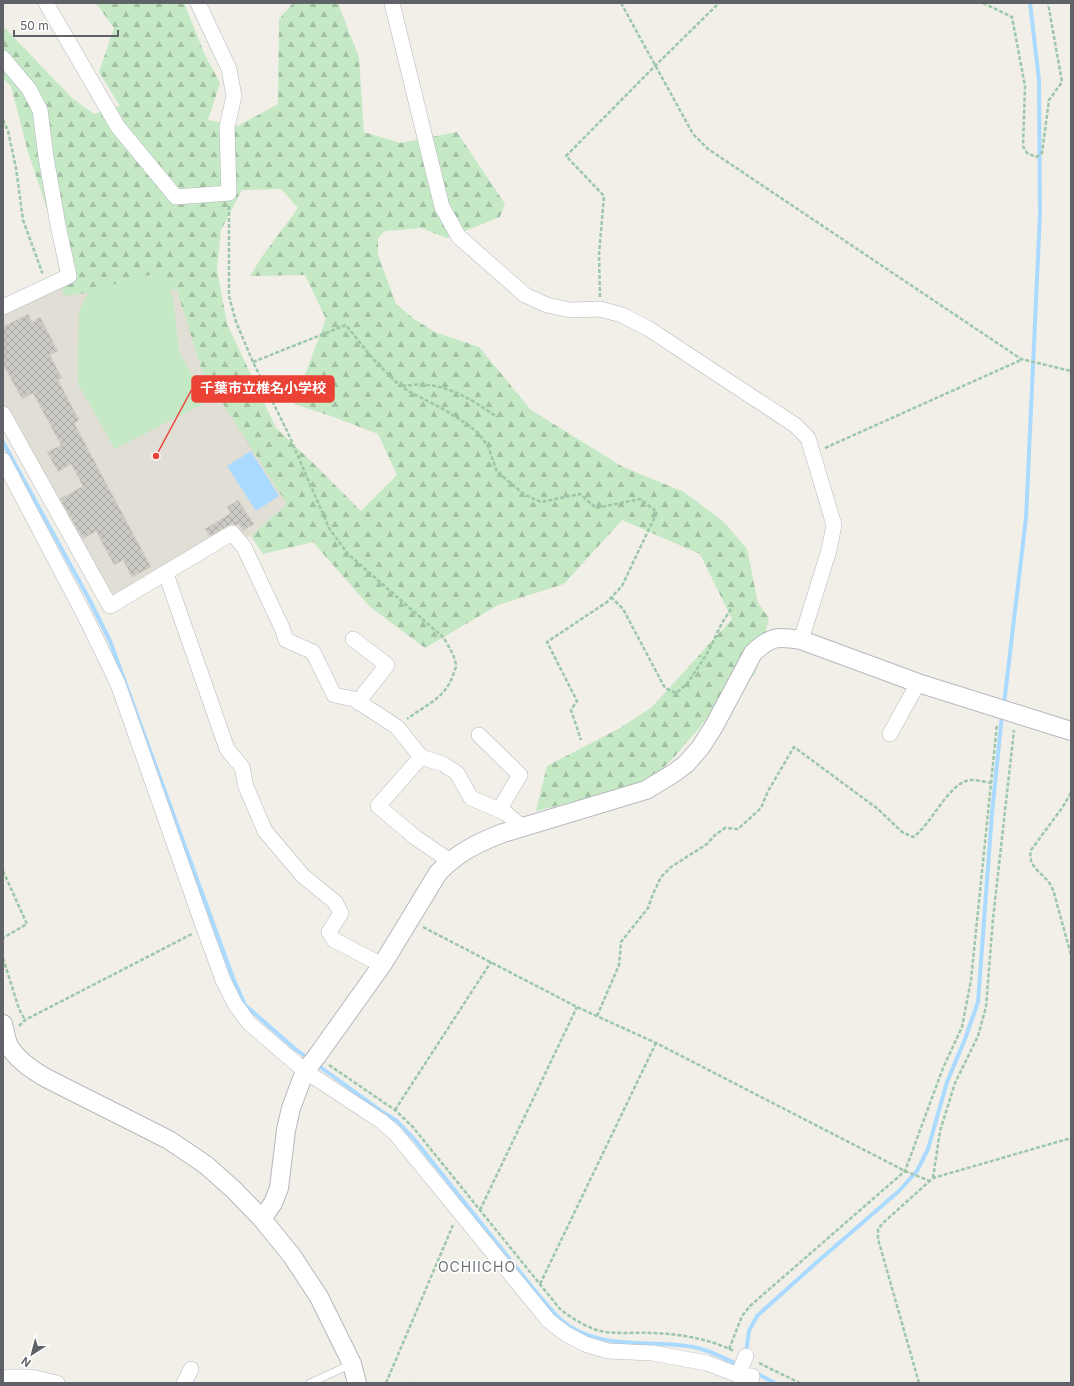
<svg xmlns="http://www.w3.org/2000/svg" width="1074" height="1386" viewBox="0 0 1074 1386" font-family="Inter,'Noto Sans JP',sans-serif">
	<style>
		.education { fill: #e1ded6 }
		.forest { fill: url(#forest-firs); fill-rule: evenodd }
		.park { fill: #c5e8c5 }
		.water { fill: #aadaff }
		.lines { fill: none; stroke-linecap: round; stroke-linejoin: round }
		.stream { stroke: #aadaff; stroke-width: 4 }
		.building { fill: url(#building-cross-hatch); stroke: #d6d1c6 }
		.service-casing { stroke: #b5b8bc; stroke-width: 8 }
		.minor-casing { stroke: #b5b8bc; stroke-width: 16 }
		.tertiary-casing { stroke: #b5b8bc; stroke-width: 20 }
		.path { stroke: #9cc7a9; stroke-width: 2.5; stroke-dasharray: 4 2; stroke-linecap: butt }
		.service { stroke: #fff; stroke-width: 7 }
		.minor { stroke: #fff; stroke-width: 15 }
		.tertiary { stroke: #fff; stroke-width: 18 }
		.labels { text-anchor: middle; stroke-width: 3.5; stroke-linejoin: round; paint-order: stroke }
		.neighbourhood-label { font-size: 14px; letter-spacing: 1px; fill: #70757a; stroke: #fff }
		.leader { fill: none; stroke: #ea4335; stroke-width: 1.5 }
		.callout-dot { fill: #ea4335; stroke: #fff; stroke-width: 1.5 }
		.callout { fill: #ea4335; stroke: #ea4335; stroke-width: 1.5 }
		.callout-label { font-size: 14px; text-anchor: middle; font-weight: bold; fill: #fff }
	</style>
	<defs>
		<pattern id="forest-firs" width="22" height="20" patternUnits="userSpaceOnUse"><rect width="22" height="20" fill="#c5e8c5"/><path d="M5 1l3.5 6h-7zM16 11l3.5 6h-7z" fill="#a3c0a4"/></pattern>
		<pattern id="building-cross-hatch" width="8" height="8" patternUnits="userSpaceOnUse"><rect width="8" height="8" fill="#cccac5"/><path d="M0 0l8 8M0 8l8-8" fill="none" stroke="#a9a8a4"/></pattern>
	</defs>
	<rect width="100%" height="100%" fill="#f1efe8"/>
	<polygon class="education" points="174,233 305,507 243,540 236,528 115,600 108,596 3,405 3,310"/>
	<path class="forest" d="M96 3H184L204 53 220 83 208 120 238 126 278 104 279 19 293 3H338L359 58 364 132 400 143 457 132 505 204 500 217 447 238 421 228 385 231 378 238V255L396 304 414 319 435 332 479 347 531 410 623 467 684 492 725 523 747 549 758 603 769 618 755 674 711 714 676 755 648 783 536 811 547 766 620 728 652 707 732 619 700 554 622 520 564 584 498 605 425 648 369 606 313 542 263 554 251 536 287 504 202 371 177 290 133 286 64 296 50 218 28 152 11 86 3 78V26L72 98 94 114 120 106 99 72 114 28ZM281 189 298 208 261 258 250 276 305 275 326 319 294 404 331 416 378 434 397 475 361 511 312 462 276 428 227 324 217 269 221 230 242 190Z"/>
	<polygon class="park" points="153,274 163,276 173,297 179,351 206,402 115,449 78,384 79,311 89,291"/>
	<polygon class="water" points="251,451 279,496 256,511 227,466"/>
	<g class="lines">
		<g class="stream">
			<polyline points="3,442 89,599 110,641 233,978 245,1005 294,1048 309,1059"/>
			<polyline points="1004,704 1026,518 1040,214 1039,80 1030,3"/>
			<path d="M316 1064 384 1113 397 1121 414 1139 540 1297C547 1304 553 1313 561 1320 596 1350 645 1340 687 1346 705 1348 723 1358 739 1365"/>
			<polyline points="746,1353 749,1331 757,1316 816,1263 899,1191 917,1171 928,1149 947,1082 965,1039 978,1002 992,813 1002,715"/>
			<polyline points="756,1373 775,1383"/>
		</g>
	</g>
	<g class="building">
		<polygon points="28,314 32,322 40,317 58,351 50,355 62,378 58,380 79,420 74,423 151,567 132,577 123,560 114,565 96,531 83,539 60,499 83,486 71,464 58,472 47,452 61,445 33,393 22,399 3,364 3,327"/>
		<polygon points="238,500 254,524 243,531 239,524 236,525 231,524 210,536 205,529 231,513 227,507"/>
	</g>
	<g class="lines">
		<g class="service-casing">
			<polyline id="service" points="310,1383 352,1364"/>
		</g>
		<g class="minor-casing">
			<g id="minor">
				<polyline points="46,3 118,127 176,197 229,193 227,127 234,96 229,69 198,3"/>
				<polyline points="392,3 442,207 459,237 525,295 547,305 570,310 600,309 622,315 649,329 795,425 808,438 834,525 829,550 801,640"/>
				<polyline points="3,58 29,89 40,110 46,157 58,225 69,276 3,307"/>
				<polyline points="3,414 110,606 232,533 244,547 282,628 286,640 313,652 334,695 354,699 397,727 421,757 378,806 416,838 450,861"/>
				<polyline points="3,460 86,618 118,684 204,928 223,980 235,1004 249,1023 305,1071 381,1121 395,1133 549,1321 566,1334 585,1344 608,1351 652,1353 707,1363 738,1375 752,1376 750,1383"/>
				<polyline points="166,574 227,749 242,767 246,787 265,831 303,876 335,902 341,913 329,932 334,940 382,965"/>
				<polyline points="353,639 387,665 358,702"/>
				<polyline points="890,734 918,683"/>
				<polyline points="479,735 520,775 499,810"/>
				<polyline points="421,757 443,764 457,773 471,798 506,813 523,828"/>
				<polyline points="738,1375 746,1356"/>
				<polyline points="3,1377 31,1377 57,1383"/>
				<polyline points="184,1383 191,1369"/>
			</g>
		</g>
		<g class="tertiary-casing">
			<g id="tertiary">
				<path d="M3 1024C5 1031 6 1040 9 1046 17 1060 32 1070 46 1078L169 1140 206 1165 234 1190 262 1219 292 1256 319 1297 352 1364 357 1383"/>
				<path d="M262 1219 273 1203 279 1188 286 1130 291 1108 305 1071 317 1056 382 965 438 873C457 853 477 843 503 833L646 790 674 773 686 764 700 748 713 728 753 653C771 636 777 636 801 640L918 683 1071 731"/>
			</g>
		</g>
		<g class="path">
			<polyline points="621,3 693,134 708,149 1021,359 1071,371"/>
			<polyline points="983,3 1012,17 1025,86 1023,146 1027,153 1036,157 1042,153 1049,100 1062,82 1048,3"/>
			<polyline points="3,120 8,131 16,168 23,220 42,272 41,273"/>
			<path d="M229 206V296L236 322 253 362 288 433 329 528 348 554 444 638C448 646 456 657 456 667 455 669 454 673 453 675 445 699 425 705 407 719"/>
			<polyline points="600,297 599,254 604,196 566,156 655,66 719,3"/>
			<polyline points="253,362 346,325 374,360 397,383 408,391 445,410 467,424 478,433 488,446 497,472 525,495 541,502 580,494 596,508 640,499 657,512 622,586 607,602 547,642 577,701 571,710 581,740"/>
			<path d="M402 386C410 385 419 384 427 385 453 387 477 403 497 417"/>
			<polyline points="825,448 1021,360"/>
			<polyline points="611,597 623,609 665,688 676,693 687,684 708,652 722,623 731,609"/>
			<path d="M1071 793 1062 808 1031 850C1027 867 1042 872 1050 884 1052 887 1053 890 1054 893L1071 955"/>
			<polyline points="3,871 27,924 3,938"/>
			<polyline points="423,927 577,1007 656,1043 905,1171 930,1181"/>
			<polyline points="3,958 19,1009 25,1020"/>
			<path d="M597 1016 619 965 621 942 648 908 653 894 661 877 671 867 707 844 715 835 725 828 738 829 761 808 768 791 794 747 878 809 902 832 913 837C932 825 949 780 972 780 978 780 985 782 991 783"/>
			<polyline points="19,1026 25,1020 192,934"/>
			<path d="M329 1065 395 1110 412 1126 560 1309C573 1319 590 1330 606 1332 622 1334 638 1332 653 1333 681 1334 709 1339 734 1351"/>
			<polyline points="395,1110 491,962"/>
			<polyline points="933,1178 940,1131 955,1083 978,1036 986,1007 993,919 1014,730"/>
			<polyline points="480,1210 577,1007"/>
			<polyline points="540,1284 656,1043"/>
			<polyline points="729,1349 742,1316 750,1306 905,1171 943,1068 962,1027 971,980 997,724"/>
			<polyline points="759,1363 800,1383"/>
			<polyline points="386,1383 453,1225"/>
			<polyline points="410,1383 412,1383"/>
			<polyline points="919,1383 878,1239 878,1229 883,1223 933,1178 1071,1138"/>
		</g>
		<use href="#service" class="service"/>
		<use href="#minor" class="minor"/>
		<use href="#tertiary" class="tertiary"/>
	</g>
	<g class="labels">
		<g class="neighbourhood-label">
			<text x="477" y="1272">OCHIICHO</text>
		</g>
	</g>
	<path class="leader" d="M156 456L192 389"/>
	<circle class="callout-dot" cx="156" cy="456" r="4"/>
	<rect class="callout" x="192" y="376" width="142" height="26" rx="4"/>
	<g class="callout-label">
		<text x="263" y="393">千葉市立椎名小学校</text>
	</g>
	<rect width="1074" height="1386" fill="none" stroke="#5f6368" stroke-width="8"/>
	<g transform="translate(32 1354) rotate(216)" stroke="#ffffff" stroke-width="3" paint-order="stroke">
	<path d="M0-3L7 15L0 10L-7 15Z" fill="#5f6368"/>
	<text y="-6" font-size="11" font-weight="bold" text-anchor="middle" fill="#5f6368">N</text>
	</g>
	<path d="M14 30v6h104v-6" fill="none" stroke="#5f6368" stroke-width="2"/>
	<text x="20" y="30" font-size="12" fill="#5f6368" stroke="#ffffff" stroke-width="3" paint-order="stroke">50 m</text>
</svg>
